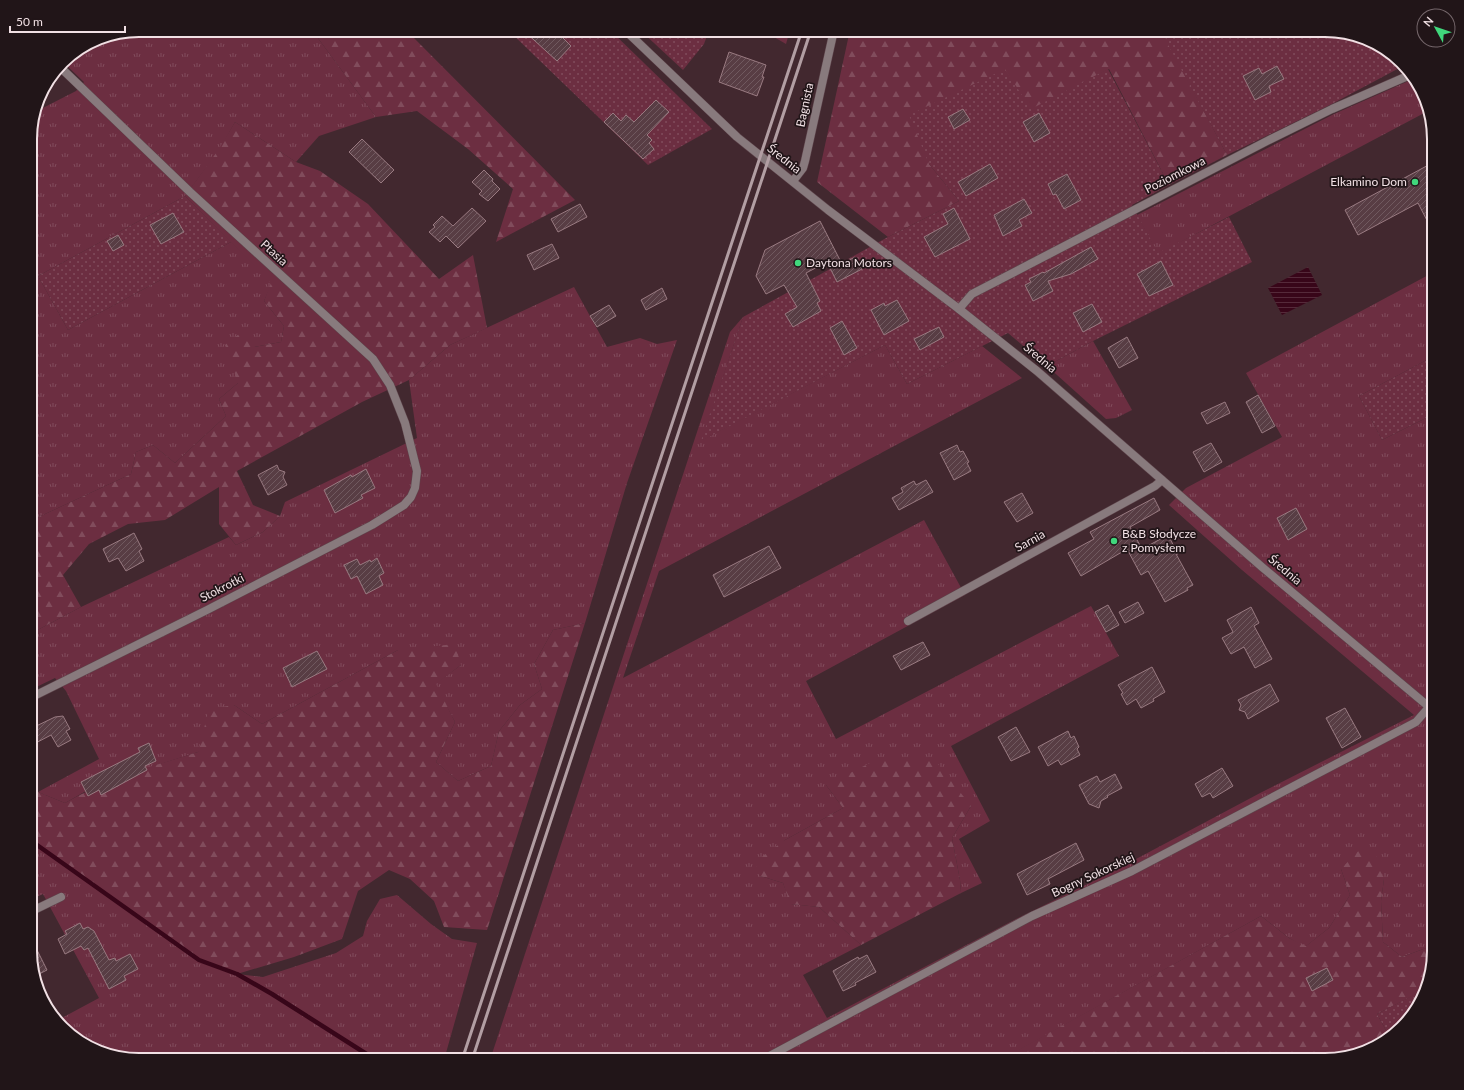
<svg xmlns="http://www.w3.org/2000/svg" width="1464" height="1090" viewBox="0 0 1464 1090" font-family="Lato,sans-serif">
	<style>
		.grass { fill: url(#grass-tufts) }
		.forest { fill: url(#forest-firs) }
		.garden { fill: url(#garden-dots) }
		.water { fill: url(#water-rules) }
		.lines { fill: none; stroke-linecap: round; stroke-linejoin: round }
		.stream { stroke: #380619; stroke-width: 4.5 }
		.building { fill: url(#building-hatch); stroke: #997a81 }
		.minor-casing { stroke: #5e454c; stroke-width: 9 }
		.tertiary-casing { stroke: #5e454c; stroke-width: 9 }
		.minor { stroke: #887a7d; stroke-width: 8 }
		.tertiary { stroke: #887a7d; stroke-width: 8 }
		.rail { stroke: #b29ea3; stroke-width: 3 }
		.poi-dot { fill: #40d77c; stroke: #211518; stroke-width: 1.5 }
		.labels { text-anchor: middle; stroke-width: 3.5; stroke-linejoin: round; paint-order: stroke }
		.street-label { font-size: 12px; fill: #f1e0e4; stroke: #211518 }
		.poi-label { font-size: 12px; fill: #f1e0e4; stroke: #211518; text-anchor: start }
		.rim { fill: none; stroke: #f1e0e4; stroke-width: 2 }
	</style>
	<defs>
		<pattern id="grass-tufts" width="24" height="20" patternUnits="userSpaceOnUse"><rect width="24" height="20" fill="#6c2e41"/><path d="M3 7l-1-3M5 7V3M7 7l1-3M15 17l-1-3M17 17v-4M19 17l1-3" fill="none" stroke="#814c5c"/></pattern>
		<pattern id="forest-firs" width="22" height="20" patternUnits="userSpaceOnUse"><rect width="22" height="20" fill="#6c2e41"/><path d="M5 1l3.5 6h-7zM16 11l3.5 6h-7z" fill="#814c5c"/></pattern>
		<pattern id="garden-dots" width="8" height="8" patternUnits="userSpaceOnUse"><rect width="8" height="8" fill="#6c2e41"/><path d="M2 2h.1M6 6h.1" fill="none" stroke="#814c5c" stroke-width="1.8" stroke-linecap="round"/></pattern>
		<pattern id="water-rules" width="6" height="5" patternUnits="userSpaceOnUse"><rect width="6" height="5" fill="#380619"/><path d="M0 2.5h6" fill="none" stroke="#552a3a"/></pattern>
		<pattern id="building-hatch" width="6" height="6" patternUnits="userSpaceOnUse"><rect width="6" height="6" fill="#583d44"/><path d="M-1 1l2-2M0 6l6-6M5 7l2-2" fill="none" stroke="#70595f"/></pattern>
	</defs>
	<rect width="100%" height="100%" fill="#42282f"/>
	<g class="grass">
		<polygon points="139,30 312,30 376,117 319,136 296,162 235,122 220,149 185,196 38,276 68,330 231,242 272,283 264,301 284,326 281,342 254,347 238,383 219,399 226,416 175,463 153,445 136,452 131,474 30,521 30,131 35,112 76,91 84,82 63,62 67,57 97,38"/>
		<polygon points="1413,79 1423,91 1428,111 1158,254 1137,215 1334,114"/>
		<polygon points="1434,272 1434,356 1359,396 1382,440 1434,414 1434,862 1427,868 1434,879 1434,945 1402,957 1383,942 1381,901 1384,879 1341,869 1350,895 1329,928 1305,947 1289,938 1261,916 1019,1050 1022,1060 490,1060 730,332 743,317 702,440 885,345 907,384 982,346 1022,378 659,571 623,678 924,520 965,595 806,681 836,739 1091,606 1119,656 951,746 990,821 959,839 982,883 961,893 960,880 952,838 971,806 826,785 843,808 785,840 760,876 783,883 791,904 819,907 861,945 803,975 827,1018 1016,919 1106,875 1262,792 1414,715 1242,570 1169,505 1186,488 1282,437 1246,373"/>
		<polygon points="574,287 607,347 640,338 657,344 677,340 627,483 585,623 553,630 534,664 542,689 520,705 499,731 491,766 458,781 436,762 455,722 435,684 461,665 398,650 262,724 234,705 198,752 151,767 86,791 65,803 38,792 99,759 66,691 55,678 30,690 30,634 81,607 229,537 236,545 263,532 280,516 285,502 417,438 409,380 450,345"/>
		<polygon points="1093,341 1132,410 1116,418 1106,419 1047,366"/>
		<polygon points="30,840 198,960 237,974 263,977 336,953 363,936 367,921 380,899 397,895 431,924 452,939 477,943 444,1060 138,1060 103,1054 72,1037 58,1020 99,998 43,894 30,900"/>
		<polygon points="1125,1050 1140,1060 1037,1060 1040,1058 1091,1057"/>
	</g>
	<g class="forest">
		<polygon points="312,30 406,30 575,200 496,242 513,189 468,149 417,111 376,117"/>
		<polygon points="762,30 790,30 786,44"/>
		<polygon points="850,30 1183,30 1166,39 1227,155 1169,185 1109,69 929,164 959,201 888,237 817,182"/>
		<polygon points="235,122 296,162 320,171 368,204 439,279 473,255 487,328 450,345 409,380 362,402 237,471 253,505 280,516 263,532 236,545 219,524 219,487 165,520 128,524 89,544 63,575 81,607 30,634 30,521 131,474 136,452 153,445 175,463 226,416 219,399 238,383 225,345 239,334 254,347 281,342 284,326 264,301 271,283 185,196 219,149"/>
		<path d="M585 623 487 930 444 927 434 901 410 879 389 870 358 891 342 939 294 957 237 974 199 960 30 840V795L38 792 65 803C106 779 153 766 198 752L209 709 234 705 262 724 398 650 455 644 461 665 436 684 455 722 436 762 458 781 491 766 499 731 520 705 542 689 534 664 553 630Z"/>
		<polygon points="934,759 971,806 952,838 960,880 961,893 861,945 819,907 790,904 783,883 760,876 755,862 785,840 843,808 826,785 874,761"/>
		<polygon points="1374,848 1384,879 1381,901 1383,942 1402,957 1434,945 1428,988 1377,1014 1389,1036 1373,1049 1325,1060 1140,1060 1125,1050 1091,1057 1022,1060 1018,1050 1261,916 1289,938 1306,946 1329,928 1350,895 1341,869 1360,849"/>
		<polygon points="1434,862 1434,879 1427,868"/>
	</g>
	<g class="garden">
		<polygon points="508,30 610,30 712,129 648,165"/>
		<polygon points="640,30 709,30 704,44 683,70"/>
		<polygon points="1183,30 1326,30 1361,36 1392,53 1403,66 1330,105 1227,155 1165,39"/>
		<polygon points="1005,69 1031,109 1108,69 1169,185 1132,205 1158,253 1229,217 1252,262 1093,341 1047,366 1008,333 907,384 885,345 701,441 743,317 888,237 959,201 929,164 909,115"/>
		<polygon points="185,196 231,242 68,330 38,276"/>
		<polygon points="1434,356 1434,414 1382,440 1359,396"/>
		<polygon points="1427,988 1411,1018 1389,1036 1377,1014"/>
	</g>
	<polygon class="water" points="1308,267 1322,295 1282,315 1268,288"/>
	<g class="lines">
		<polyline class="stream" points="30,840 199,960 237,974 272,994 376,1060"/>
	</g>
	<g class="building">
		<polygon points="523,30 555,30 571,46 557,61"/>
		<polygon points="729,52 766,65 762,77 764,77 757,96 719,82"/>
		<polygon points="1277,66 1284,79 1269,86 1271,92 1255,100 1243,76 1259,68 1262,74"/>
		<polygon points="656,100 669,112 647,135 652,140 649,143 654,149 643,159 604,122 613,113 621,121 626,115 634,122"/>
		<polygon points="963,109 970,120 954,129 948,117"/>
		<polygon points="1039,113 1050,133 1034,142 1023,122"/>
		<polygon points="362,139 394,170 381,183 349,152"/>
		<polygon points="1434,162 1434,234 1418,203 1358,235 1345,210"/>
		<polygon points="990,164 998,178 966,196 958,182"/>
		<polygon points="484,170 493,179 492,181 500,189 488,201 479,194 482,191 472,182"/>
		<polygon points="1067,174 1081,200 1064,209 1056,194 1053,195 1048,184"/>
		<polygon points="1024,199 1032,213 1019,220 1022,226 1003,236 994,215"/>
		<polygon points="580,204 587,217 558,232 551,219"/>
		<polygon points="472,208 486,221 458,248 446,236 440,242 429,232 435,227 433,225 442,216 453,226"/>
		<polygon points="954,208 970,239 935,257 924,237 948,224 943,214"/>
		<polygon points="173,213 184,232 161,244 150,225"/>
		<polygon points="820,221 842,264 855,257 862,269 837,282 827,262 806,273 820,301 817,303 821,311 793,327 785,314 797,307 784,285 766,294 756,276 765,250"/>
		<polygon points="118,235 124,245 113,251 107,241"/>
		<polygon points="552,244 559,258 534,270 527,255"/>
		<polygon points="1091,247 1098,259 1071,274 1048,281 1053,291 1033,301 1025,285 1031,282 1029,279 1043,272 1044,273"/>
		<polygon points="1161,261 1173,285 1149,296 1137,274"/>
		<polygon points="662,288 667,299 646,310 641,300"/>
		<polygon points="897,300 909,321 884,335 871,310 884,303 885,306"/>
		<polygon points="1092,304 1102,322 1083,332 1073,313"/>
		<polygon points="609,305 616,316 597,327 590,316"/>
		<polygon points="842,321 857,348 844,355 830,328"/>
		<polygon points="939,327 944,337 920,350 914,339"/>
		<polygon points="1127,337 1138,358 1119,368 1108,348"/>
		<polygon points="1258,395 1275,426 1262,433 1246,402"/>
		<polygon points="1225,402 1230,413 1207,424 1201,413"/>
		<polygon points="1211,443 1222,462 1204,472 1193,452"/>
		<polygon points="957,445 960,452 963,451 969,462 967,463 971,471 954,480 940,453"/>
		<polygon points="277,465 279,470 285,472 283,477 287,485 268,495 258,475"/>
		<polygon points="366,469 375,488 361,495 363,498 335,513 324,490 351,475 352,477"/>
		<polygon points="926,480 933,492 899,510 892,498 903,492 901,488 914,481 916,485"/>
		<polygon points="1022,493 1033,513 1017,522 1004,502"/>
		<polygon points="1154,498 1160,510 1130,527 1142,549 1168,535 1178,554 1176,554 1193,585 1187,588 1188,590 1165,602 1148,571 1141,575 1127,549 1081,576 1068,553 1094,539 1090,532"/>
		<polygon points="1296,508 1307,529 1288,540 1277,518"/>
		<polygon points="134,533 142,549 139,551 144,561 126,571 118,558 109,562 103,549"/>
		<polygon points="769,546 781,568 724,597 713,575"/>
		<polygon points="377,558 384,573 379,576 383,585 366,594 357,576 351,579 344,565 357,559 360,565 370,560 371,562"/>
		<polygon points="1138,602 1144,613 1125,623 1119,612"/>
		<polygon points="1108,605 1119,625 1106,632 1095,612"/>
		<polygon points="1251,607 1259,623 1254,626 1272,659 1255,668 1244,647 1231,654 1222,638 1233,632 1227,620"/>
		<polygon points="923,642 930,655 901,670 893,656"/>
		<polygon points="317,651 327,669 292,687 283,668"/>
		<polygon points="1152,667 1165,692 1153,699 1154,701 1141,708 1136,699 1127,705 1121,694 1123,693 1118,685"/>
		<polygon points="1270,684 1279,701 1248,719 1245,712 1239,710 1241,705 1238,700"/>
		<polygon points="1345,708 1361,737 1342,748 1326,718"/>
		<polygon points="63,716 70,729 66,731 71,740 58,747 51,735 30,746 30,729 55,717"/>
		<polygon points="1016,727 1030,752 1011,761 998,737"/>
		<polygon points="1068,731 1071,738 1074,736 1079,747 1077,749 1080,755 1061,765 1058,760 1048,766 1038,747"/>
		<polygon points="149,743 156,761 145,766 147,770 101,795 99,790 88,796 81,782 140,752 138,748"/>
		<polygon points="1222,768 1233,786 1213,798 1210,793 1202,797 1195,784"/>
		<polygon points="1115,774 1122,788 1107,796 1108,797 1101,801 1099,808 1089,804 1079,785 1097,776 1100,782"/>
		<polygon points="1076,843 1084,860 1048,879 1050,884 1027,895 1017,874"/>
		<polygon points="80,923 83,929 88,927 94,931 109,960 115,958 116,961 130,954 138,969 124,976 126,980 109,989 88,948 84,950 81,946 65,954 58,939 67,934 65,931"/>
		<polygon points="30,936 47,970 35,976 30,958"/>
		<polygon points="867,955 876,972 855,983 856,985 843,991 833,971 858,957 859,959"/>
		<polygon points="1327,968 1333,980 1312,991 1306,978"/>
	</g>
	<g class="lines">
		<g class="minor-casing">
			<g id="minor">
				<polyline points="793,181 803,168 805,161 834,30"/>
				<polyline points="959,309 972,294 1267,141 1332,109 1410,75"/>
				<polyline points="908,621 1155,486 1162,480"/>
				<polyline points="30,698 207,610 372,525 404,505 411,497 415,488 417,471 405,423 390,385 373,359 190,192 60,67"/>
				<polyline points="30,912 61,897"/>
				<polyline points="762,1060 1032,916 1132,871 1416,722 1429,707"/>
			</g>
		</g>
		<g class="tertiary-casing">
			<polyline id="tertiary" points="625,30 737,137 828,210 959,309 1037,371 1262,567 1434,711"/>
		</g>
		<use href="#minor" class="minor"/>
		<use href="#tertiary" class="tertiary"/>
		<g class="rail">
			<polyline points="462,1060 802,30"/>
			<polyline points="472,1060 811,30"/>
		</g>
	</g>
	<g class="poi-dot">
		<circle cx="1415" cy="182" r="4"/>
		<circle cx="798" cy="263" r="4"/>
		<circle cx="1114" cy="541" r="4"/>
	</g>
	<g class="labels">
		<g class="street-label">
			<text transform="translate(805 105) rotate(-78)" y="4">Bagnista</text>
			<text transform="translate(784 159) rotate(38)" y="4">Średnia</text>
			<text transform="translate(1175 175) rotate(-27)" y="4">Poziomkowa</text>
			<text transform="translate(274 253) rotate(43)" y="4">Ptasia</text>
			<text transform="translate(1040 358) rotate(40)" y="4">Średnia</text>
			<text transform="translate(1030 541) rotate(-29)" y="4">Sarnia</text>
			<text transform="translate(1285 570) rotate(40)" y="4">Średnia</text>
			<text transform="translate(222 588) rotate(-27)" y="4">Stokrotki</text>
			<text transform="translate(1093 875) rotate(-25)" y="4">Bogny Sokorskiej</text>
		</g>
		<g class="poi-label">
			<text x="1407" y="186" text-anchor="end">Elkamino Dom</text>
			<text x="806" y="267">Daytona Motors</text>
			<text x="1122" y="538">B&amp;B Słodycze<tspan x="1122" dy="14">z Pomysłem</tspan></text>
		</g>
	</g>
	<path d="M0 0H1464V1090H0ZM139 37H1325A102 102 0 0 1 1427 139V951A102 102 0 0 1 1325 1053H139A102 102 0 0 1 37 951V139A102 102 0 0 1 139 37Z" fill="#211518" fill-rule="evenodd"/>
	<path class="rim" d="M139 37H1325A102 102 0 0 1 1427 139V951A102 102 0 0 1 1325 1053H139A102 102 0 0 1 37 951V139A102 102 0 0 1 139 37Z"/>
	<g transform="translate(1436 28) rotate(310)"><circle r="19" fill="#211518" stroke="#74666a"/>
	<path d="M0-3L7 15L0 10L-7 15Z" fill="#40d77c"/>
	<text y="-6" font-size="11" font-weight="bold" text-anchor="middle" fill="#f1e0e4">N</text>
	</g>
	<path d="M10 26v6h115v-6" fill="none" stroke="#f1e0e4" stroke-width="2"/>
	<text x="16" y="26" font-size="12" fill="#f1e0e4" stroke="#211518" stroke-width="3" paint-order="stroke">50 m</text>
</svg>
